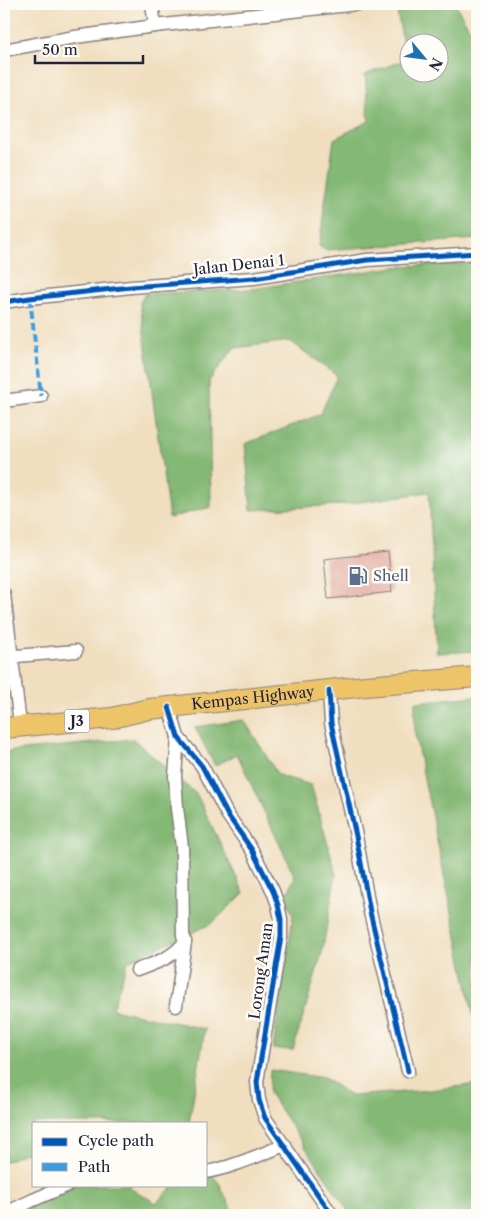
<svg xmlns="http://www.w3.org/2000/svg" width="481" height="1219" viewBox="0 0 481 1219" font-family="'Libre Caslon Text',serif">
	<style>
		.forest { fill: #84b874; stroke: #536d58; fill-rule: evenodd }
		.building { fill: #e1a597 }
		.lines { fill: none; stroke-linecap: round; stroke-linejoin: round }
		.minor-casing { stroke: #89807d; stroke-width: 15 }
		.primary-casing { stroke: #89807d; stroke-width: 22 }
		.minor { stroke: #fff; stroke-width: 12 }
		.primary { stroke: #eec469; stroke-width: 20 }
		.quiet { stroke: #3c9ce2; stroke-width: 4; stroke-dasharray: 8 4; stroke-linecap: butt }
		.cycleway-casing { stroke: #fdfcf7; stroke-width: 8 }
		.cycleway { stroke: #0057b8; stroke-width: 5 }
		.labels { text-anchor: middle; stroke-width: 5; stroke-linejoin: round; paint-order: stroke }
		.shield { fill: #fdfcf7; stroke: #646373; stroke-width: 1 }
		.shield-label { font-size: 14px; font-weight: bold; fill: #22223b }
		.street-label { font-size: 15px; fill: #22223b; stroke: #fdfcf7 }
		.service-label { font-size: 15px; fill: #4e5e75; stroke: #fdfcf7; text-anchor: start }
	</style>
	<rect width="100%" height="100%" fill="#fdfcf7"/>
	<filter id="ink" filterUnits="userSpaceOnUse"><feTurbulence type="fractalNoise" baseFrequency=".02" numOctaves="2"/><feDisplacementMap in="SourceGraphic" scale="10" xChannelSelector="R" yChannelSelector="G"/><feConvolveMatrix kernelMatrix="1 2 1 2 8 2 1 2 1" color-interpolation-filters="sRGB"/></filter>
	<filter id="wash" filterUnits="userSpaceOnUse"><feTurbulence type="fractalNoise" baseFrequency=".0096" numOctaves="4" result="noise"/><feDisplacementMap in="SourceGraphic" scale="20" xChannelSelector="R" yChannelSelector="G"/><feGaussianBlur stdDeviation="1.12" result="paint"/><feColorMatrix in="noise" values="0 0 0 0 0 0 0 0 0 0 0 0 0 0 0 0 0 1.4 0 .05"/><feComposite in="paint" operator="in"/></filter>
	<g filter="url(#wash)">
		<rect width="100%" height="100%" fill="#f0debf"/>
		<g class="forest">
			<path d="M414 4H455L475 38H477V239L325 250 319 246 334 139 369 121 365 75 406 59 396 6ZM408 42H438V72H408Z"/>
			<polygon points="477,263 477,651 437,653 429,492 340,505 251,510 245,444 321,414 337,376 290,341 234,348 209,381 211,507 169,518 140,303 145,294 252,289 402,266"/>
			<polygon points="477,696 477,1033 415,735 415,702"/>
			<polygon points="244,720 278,775 311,785 336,873 322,953 293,1050 273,1049 293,916 286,897 295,877 237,754 215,766 195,727"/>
			<polygon points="133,739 197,795 244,893 211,924 128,961 112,1009 205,1029 189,1123 34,1123 34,1149 4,1162 4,752"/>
			<polygon points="270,1070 324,1078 351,1096 431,1090 477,1084 477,1215 351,1215 269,1093"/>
			<polygon points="206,1168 219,1183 234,1214 232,1215 4,1215 55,1185 129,1185 132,1189 156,1203 174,1185 206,1185"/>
		</g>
		<g id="blocks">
			<polygon class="building" points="388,552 392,592 328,599 324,559"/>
		</g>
	</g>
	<g filter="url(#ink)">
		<use href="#blocks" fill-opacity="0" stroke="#89807d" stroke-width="1"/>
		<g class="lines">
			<g class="minor-casing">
				<g id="minor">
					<polyline points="152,4 155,26"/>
					<polyline points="4,50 75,37 155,26 357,4"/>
					<polyline points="4,302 30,298 131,287 254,278 367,260 477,253"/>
					<polyline points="4,401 41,396"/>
					<polyline points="4,594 19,716"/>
					<polyline points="4,657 76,651"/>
					<polyline points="329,691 331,723 356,836 370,912 408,1071"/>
					<polyline points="169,707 178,737 202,766 227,814 252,850 273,891 278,905 281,919 281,937 257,1082 259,1100 265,1118 332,1215"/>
					<path d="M137 970C157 962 171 959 185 942"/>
					<polyline points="176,1006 185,942 183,935 182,847 177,808 175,776 178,737"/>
					<path d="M206 1172C234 1167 259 1155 285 1145"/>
					<polyline points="4,1214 33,1200 68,1185"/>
				</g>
			</g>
			<g class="primary-casing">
				<g id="primary">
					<path id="s1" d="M4 728 112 718 149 709 169 707 366 686 477 677"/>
				</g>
			</g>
			<use href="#minor" class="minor"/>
			<use href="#primary" class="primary"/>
			<polyline class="quiet" points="30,298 41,396"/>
			<g class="cycleway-casing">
				<g id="cycleway">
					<polyline points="4,302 30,298 131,287 254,278 367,260 477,253"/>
					<polyline points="329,691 331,723 356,836 370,912 408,1071"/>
					<polyline points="169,707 178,737 202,766 227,814 252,850 273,891 278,905 281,919 281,937 257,1082 259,1100 265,1118 332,1215"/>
				</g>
			</g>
			<use href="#cycleway" class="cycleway"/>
		</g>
	</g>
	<defs>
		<g id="fuel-bare" transform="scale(1.5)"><path d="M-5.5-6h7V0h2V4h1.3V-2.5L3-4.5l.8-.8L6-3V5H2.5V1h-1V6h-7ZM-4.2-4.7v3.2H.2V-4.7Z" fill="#5c6f8a" stroke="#fdfcf7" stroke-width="2.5" paint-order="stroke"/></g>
	</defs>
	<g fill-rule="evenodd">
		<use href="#fuel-bare" x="358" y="576"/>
	</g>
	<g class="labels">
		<rect class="shield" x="64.5" y="709.5" width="25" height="23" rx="4"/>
		<g class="shield-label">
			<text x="77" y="726">J3</text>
		</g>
		<g class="street-label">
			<text transform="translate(239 265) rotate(-6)" y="5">Jalan Denai 1</text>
			<text dy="5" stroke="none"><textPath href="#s1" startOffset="251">Kempas Highway</textPath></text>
			<text transform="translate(261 971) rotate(-82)" y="5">Lorong Aman</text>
		</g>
		<g class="service-label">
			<text x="373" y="581">Shell</text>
		</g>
	</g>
	<rect width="481" height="1219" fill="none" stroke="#fdfcf7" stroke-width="20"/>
	<rect x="32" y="1122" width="175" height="65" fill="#fdfcf7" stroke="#a5a5ac"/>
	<rect x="42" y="1138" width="25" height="8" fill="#0057b8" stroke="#a5a5ac"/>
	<text x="78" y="1146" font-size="15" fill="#22223b">Cycle path</text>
	<rect x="42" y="1163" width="25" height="8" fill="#3c9ce2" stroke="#a5a5ac"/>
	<text x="78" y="1172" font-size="15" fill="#22223b">Path</text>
	<g transform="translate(424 58) rotate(119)"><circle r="24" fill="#fdfcf7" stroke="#a5a5ac"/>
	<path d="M0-4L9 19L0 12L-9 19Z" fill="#1f6fb2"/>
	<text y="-8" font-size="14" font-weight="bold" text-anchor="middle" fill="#22223b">N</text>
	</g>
	<path d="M35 55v8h108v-8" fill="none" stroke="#22223b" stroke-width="2.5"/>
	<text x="42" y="55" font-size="15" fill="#22223b" stroke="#fdfcf7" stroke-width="4" paint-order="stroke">50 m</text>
</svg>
